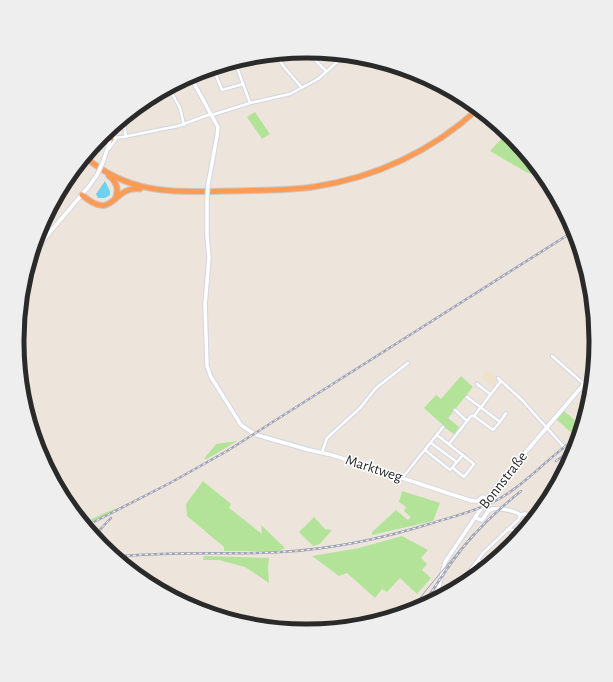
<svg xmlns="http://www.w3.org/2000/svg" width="613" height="682" viewBox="0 0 613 682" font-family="'Alegreya Sans',sans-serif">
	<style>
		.education { fill: #eee2cc }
		.green { fill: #b3e398 }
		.water { fill: #6fd0ef }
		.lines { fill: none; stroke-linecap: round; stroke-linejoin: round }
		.street-casing { stroke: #d2d5e3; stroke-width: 4.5 }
		.secondary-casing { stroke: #d2d5e3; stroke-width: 5.5 }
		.highway-casing { stroke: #c8c8c8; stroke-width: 7 }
		.street { stroke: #fff; stroke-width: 2.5 }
		.secondary { stroke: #fff; stroke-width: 3.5 }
		.highway { stroke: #ff9b55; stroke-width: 5 }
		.tram { stroke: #9fa3b5; stroke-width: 1 }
		.rail-casing { stroke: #9fa3b5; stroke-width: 2.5 }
		.rail { stroke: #fff; stroke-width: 1; stroke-dasharray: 3; stroke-linecap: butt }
		.secondary-bridge-casing { stroke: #d2d5e3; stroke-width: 5.5; stroke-linecap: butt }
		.secondary-bridge { stroke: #fff; stroke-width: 3.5 }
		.labels { text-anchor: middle; stroke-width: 3; stroke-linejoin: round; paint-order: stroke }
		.street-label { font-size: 15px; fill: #2a2a2a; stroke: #fff }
		.rim { fill: none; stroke: #2a2a2a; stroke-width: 5 }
	</style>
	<rect width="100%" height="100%" fill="#ede5dc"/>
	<polygon class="education" points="487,370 498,380 494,387 481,377"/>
	<g class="green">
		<polygon points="154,96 156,102 154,104 144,106 141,104"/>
		<polygon points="255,112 270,134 262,139 247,117"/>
		<polygon points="507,133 511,136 543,175 543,177 526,172 490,151"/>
		<polygon points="461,376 473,387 448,418 460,428 455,435 444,427 444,426 424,408 436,395 441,399"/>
		<polygon points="584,403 588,406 579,435 576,437 556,419 564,411 577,422 585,412 580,407"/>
		<polygon points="237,441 207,459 204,459 216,444"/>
		<polygon points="203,481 231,504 229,508 262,534 261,525 285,548 278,551 224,551 224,547 187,516 186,504"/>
		<polygon points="402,491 440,503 433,521 372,535 372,532 396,510 408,520 411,517 404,511 406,507 399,502"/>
		<polygon points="128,504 85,526 83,523 107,512"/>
		<polygon points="314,517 325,529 332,530 320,544 313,546 299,532"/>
		<polygon points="402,536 428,550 421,558 427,564 422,570 431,578 417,594 400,578 387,592 382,589 375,598 347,573 339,576 312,556 359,548"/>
		<polygon points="204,556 269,558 268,567 269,583 245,567 219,560 203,560"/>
	</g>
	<polygon class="water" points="105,181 110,191 110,195 105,198 98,198 96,194"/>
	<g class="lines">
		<g class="street-casing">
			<g id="street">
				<polyline points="307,52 326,71"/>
				<polyline points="276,55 284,67 302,88"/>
				<polyline points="235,62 250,103"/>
				<polyline points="213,68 222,90 243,84"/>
				<polyline points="169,88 180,108 184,125"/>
				<polyline points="212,115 250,103 290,94 318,79 345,55"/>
				<polyline points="123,119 126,137"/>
				<polyline points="111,138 123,137 178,126 211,114"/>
				<polyline points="109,149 116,139"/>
				<polyline points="552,356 584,384"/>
				<polyline points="498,378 522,400 572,456"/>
				<polyline points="477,384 490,394"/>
				<polyline points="467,397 500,422 493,430 474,416"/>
				<polyline points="455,410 467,421"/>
				<polyline points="500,422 506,413"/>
				<polyline points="437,435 474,464 464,477 453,468"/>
				<polyline points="431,443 457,462"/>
				<polyline points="449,444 471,416 474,416 501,381"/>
				<polyline points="425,450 450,470 463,455"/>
				<polyline points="322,452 327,438 360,408 376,388 408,363"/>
				<polyline points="403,477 443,427"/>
				<polyline points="507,529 522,532"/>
				<polyline points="478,560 487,566"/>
				<polyline points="458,587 483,553 519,519 520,515"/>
			</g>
		</g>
		<g class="secondary-casing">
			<g id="secondary">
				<polyline points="190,76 218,127 217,136 208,185"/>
				<polyline points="103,162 109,144 112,128"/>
				<polyline points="207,199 207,235 209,258 205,305 207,366 211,377 241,425 253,433"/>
				<polyline points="28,268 45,238 90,185 97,175"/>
				<polyline points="257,435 309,450 332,455 472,501 477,501 482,497 488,499"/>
				<path d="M475 518 482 520C485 517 486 512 490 510 495 506 516 511 520 515L525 514 536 516"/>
				<polyline points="436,598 445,562 495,488 584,384 593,375"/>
			</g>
		</g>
		<g class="highway-casing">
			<g id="highway">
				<polyline points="103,135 111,138"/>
				<path d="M85 157C130 195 173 192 228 191 256 190 285 191 313 187 375 178 432 151 478 109"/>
				<path d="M109 176C117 182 119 190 115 199"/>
				<path d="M82 195C115 223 111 186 140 189"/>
			</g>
		</g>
		<use href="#street" class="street"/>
		<use href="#secondary" class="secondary"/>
		<use href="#highway" class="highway"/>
		<polyline class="tram" points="411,610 427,589 474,533"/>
		<g class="rail-casing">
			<g id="rail">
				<polyline points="556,461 575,448"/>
				<polyline points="86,526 170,483 227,451 574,231"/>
				<polyline points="94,536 111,518"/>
				<path d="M115 557C170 551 226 555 281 552 332 549 381 539 429 524 451 517 474 512 495 501 526 485 549 456 578 437"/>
				<path d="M422 606C432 591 442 576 452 562 471 535 495 512 521 491"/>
			</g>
		</g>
		<use href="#rail" class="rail"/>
		<g class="secondary-bridge-casing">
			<g id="secondary-bridge">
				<polyline points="97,175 103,162"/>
				<polyline points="207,199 208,185"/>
			</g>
		</g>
		<use href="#secondary-bridge" class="secondary-bridge"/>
	</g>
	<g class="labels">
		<g class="street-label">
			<text transform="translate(374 468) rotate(18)" y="5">Marktweg</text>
			<text transform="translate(503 480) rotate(-52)" y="5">Bonnstraße</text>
		</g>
	</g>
	<path d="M0 0H613V682H0ZM306 58H307A282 282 0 0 1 589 340V342A282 282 0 0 1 307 624H306A282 282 0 0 1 24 342V340A282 282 0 0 1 306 58Z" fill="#eee" fill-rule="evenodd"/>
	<path class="rim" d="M306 58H307A282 282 0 0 1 589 340V342A282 282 0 0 1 307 624H306A282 282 0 0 1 24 342V340A282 282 0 0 1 306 58Z"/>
</svg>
